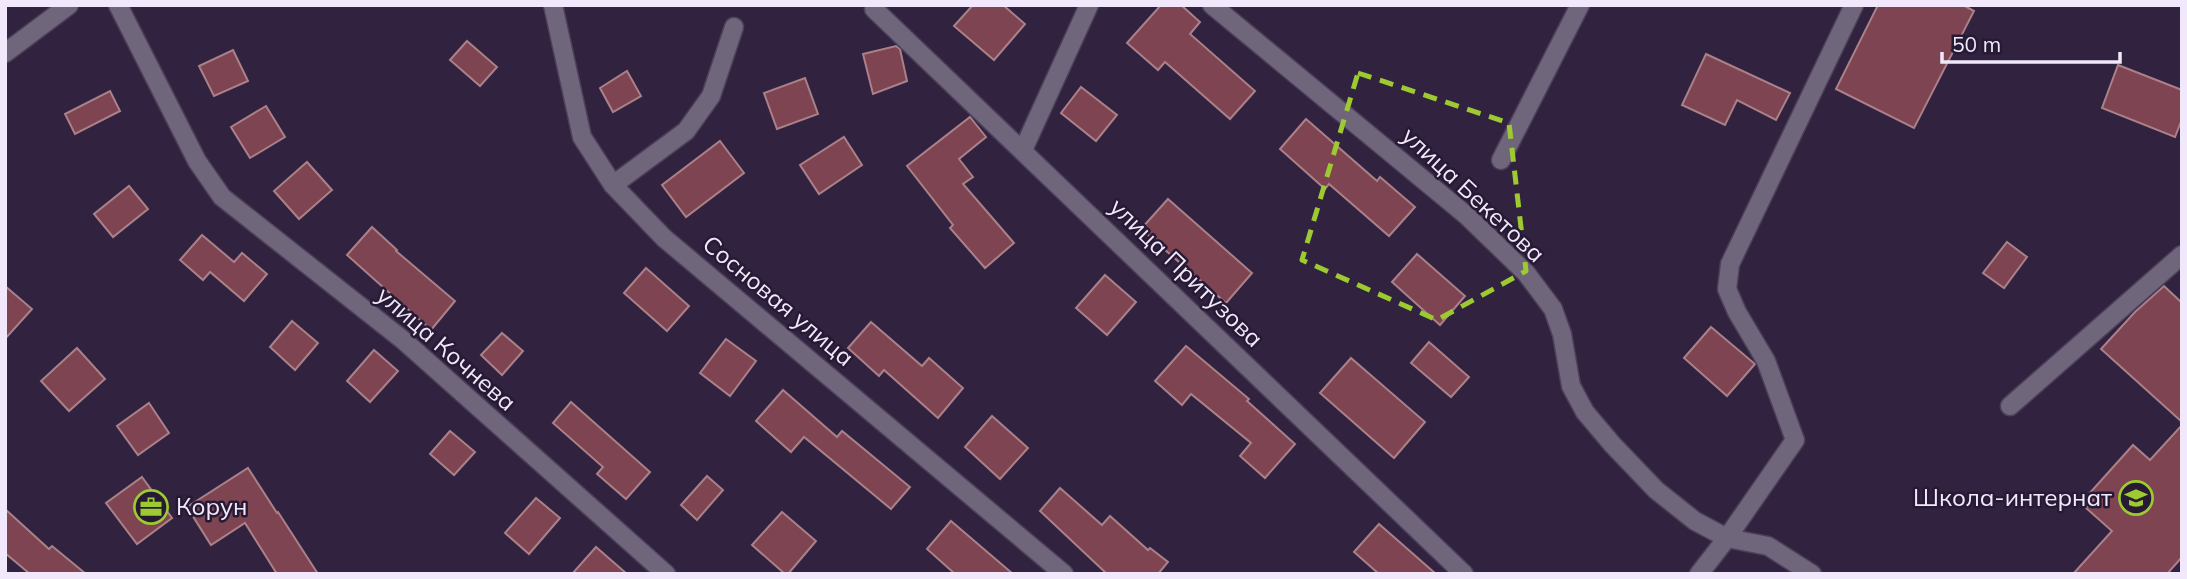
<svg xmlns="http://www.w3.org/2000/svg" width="2187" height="579" viewBox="0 0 2187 579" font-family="Mulish,sans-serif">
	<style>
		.building { fill: #7e4452; stroke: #aa8089; stroke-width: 2 }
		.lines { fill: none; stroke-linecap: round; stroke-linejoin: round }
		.minor-casing { stroke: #4c3f5a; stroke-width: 21 }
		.minor { stroke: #70667c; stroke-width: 18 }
		.marked { fill: none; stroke: #9dca30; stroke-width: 5; stroke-dasharray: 14 9; stroke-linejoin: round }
		.labels { text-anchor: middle; stroke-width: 5; stroke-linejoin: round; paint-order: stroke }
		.street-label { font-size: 24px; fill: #f1e9fb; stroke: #271a35 }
		.poi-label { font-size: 24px; fill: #f1e9fb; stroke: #271a35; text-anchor: end }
	</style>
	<rect width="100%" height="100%" fill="#312340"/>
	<g class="building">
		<polygon points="973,5 1003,5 1025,24 994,60 954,26"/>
		<polygon points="1161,5 1181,5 1200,22 1190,34 1255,91 1230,119 1165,62 1158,70 1127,43"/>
		<polygon points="1878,5 1963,5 1974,11 1914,128 1836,89"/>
		<polygon points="467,41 497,67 480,86 450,60"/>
		<polygon points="896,46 900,49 907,81 873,94 863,54"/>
		<polygon points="233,50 248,81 214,96 199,66"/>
		<polygon points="1706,54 1790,93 1776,120 1737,100 1725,125 1682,105"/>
		<polygon points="2118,65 2182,90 2182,119 2175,137 2102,108"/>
		<polygon points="627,71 641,96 613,112 600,88"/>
		<polygon points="805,78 818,114 777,129 764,93"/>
		<polygon points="1081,87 1117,115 1096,141 1061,113"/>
		<polygon points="110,91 120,111 75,134 65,114"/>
		<polygon points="266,106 285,137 250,158 231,127"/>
		<polygon points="970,117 986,137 959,159 973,177 963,184 1014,243 985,268 950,228 953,225 907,166"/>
		<polygon points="1306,119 1377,181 1380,177 1415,207 1389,236 1329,184 1325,189 1280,149"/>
		<polygon points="844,137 862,165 819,194 800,165"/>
		<polygon points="720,141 744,173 686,217 662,185"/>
		<polygon points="307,162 332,190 299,219 274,191"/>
		<polygon points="129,186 148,209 113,237 94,214"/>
		<polygon points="1168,199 1252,273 1226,303 1141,229"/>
		<polygon points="372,227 397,250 396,251 455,301 431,330 347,255"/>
		<polygon points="202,235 234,262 242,253 267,274 244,301 210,272 203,280 180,260"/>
		<polygon points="2007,242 2027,257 2004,288 1983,273"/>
		<polygon points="1417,254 1465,296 1440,325 1392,282"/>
		<polygon points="646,268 689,306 667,331 624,293"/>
		<polygon points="1105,275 1136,302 1107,335 1076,308"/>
		<polygon points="5,286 32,309 5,339"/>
		<polygon points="2164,286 2182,303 2182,422 2101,349 2135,312"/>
		<polygon points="292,321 318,343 295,370 270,347"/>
		<polygon points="871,322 922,366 929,358 963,388 938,418 884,370 879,376 848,348"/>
		<polygon points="1711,327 1755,364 1727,396 1684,358"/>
		<polygon points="502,333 523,351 502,375 481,355"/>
		<polygon points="726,339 756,361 730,396 700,373"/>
		<polygon points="1429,342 1469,377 1451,397 1411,363"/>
		<polygon points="1186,346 1249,399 1247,401 1295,444 1265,478 1240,456 1251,443 1191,394 1182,405 1155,381"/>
		<polygon points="77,348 105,379 69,411 41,381"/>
		<polygon points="374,350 398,371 370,402 347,381"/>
		<polygon points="1351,358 1425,422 1394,458 1320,393"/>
		<polygon points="783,390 837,437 842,431 910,487 891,509 804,437 791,452 756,421"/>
		<polygon points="571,402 650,472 626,499 597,474 603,467 553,423"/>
		<polygon points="149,403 169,433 138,455 117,426"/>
		<polygon points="992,416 1028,448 1000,479 965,447"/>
		<polygon points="2182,425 2182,557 2167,574 2073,574 2112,531 2086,508 2093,500 2088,495 2133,445 2150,460"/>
		<polygon points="450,431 475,452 454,475 430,454"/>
		<polygon points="248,468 277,513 278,512 318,574 277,574 245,523 211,545 187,507"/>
		<polygon points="707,476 723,490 697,520 681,505"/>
		<polygon points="142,477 172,518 137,544 106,503"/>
		<polygon points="1060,488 1102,525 1110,516 1148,550 1150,548 1168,562 1158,574 1107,574 1040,511"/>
		<polygon points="536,498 560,518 529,554 505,533"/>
		<polygon points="5,509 49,549 52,546 86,574 30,574 5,553"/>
		<polygon points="782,512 816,541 788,574 785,574 752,545"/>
		<polygon points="951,521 1013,574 955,574 927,549"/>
		<polygon points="1379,524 1436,574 1379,574 1354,552"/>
		<polygon points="596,547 627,574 572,574"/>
	</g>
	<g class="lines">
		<g class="minor-casing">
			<g id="minor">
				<polyline points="118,5 197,161 222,197 403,340 666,574"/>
				<polyline points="553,5 582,137 613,185 664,238 1064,574"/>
				<polyline points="1212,5 1466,215 1526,273 1553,309 1562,334 1571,386 1585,412 1612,444 1656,490 1695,521 1727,538 1768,546 1812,574"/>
				<polyline points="874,9 1464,574"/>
				<polyline points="5,53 69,5"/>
				<polyline points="1023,150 1089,5"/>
				<polyline points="1501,160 1580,5"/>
				<polyline points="613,185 686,131 711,96 734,27"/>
				<polyline points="2010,406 2182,255"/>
				<polyline points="1699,574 1727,538 1795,440 1766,361 1737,312 1727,289 1730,264 1854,5"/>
			</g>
		</g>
		<use href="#minor" class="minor"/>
	</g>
	<path class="marked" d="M1358 73 1509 123 1526 271 1437 320 1302 260Z"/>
	<defs>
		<g id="school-ring" transform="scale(1.75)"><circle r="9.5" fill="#271a35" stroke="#9dca30" stroke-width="1.5"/><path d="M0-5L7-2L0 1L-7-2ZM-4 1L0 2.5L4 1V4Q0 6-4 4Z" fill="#9dca30"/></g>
		<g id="office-ring" transform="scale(1.75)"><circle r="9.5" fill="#271a35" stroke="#9dca30" stroke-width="1.5"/><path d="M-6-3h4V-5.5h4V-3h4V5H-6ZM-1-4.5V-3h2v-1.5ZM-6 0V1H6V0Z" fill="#9dca30"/></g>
	</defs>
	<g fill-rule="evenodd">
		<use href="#school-ring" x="2136" y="498"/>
		<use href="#office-ring" x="151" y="507"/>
	</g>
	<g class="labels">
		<g class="street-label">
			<text transform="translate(1473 195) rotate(43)" y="8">улица Бекетова</text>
			<text transform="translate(1186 273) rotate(44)" y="8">улица Притузова</text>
			<text transform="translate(778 301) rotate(40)" y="8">Сосновая улица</text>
			<text transform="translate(446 349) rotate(41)" y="8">улица Кочнева</text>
		</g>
		<g class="poi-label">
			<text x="2112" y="506">Школа-интернат</text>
			<text x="176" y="515" text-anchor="start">Корун</text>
		</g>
	</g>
	<rect width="2187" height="579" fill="none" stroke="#f1e9fb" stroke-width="14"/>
	<path d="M1942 52v10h178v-10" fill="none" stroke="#f1e9fb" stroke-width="3.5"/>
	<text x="1952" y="52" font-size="21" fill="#f1e9fb" stroke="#271a35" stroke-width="5" paint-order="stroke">50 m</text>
</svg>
